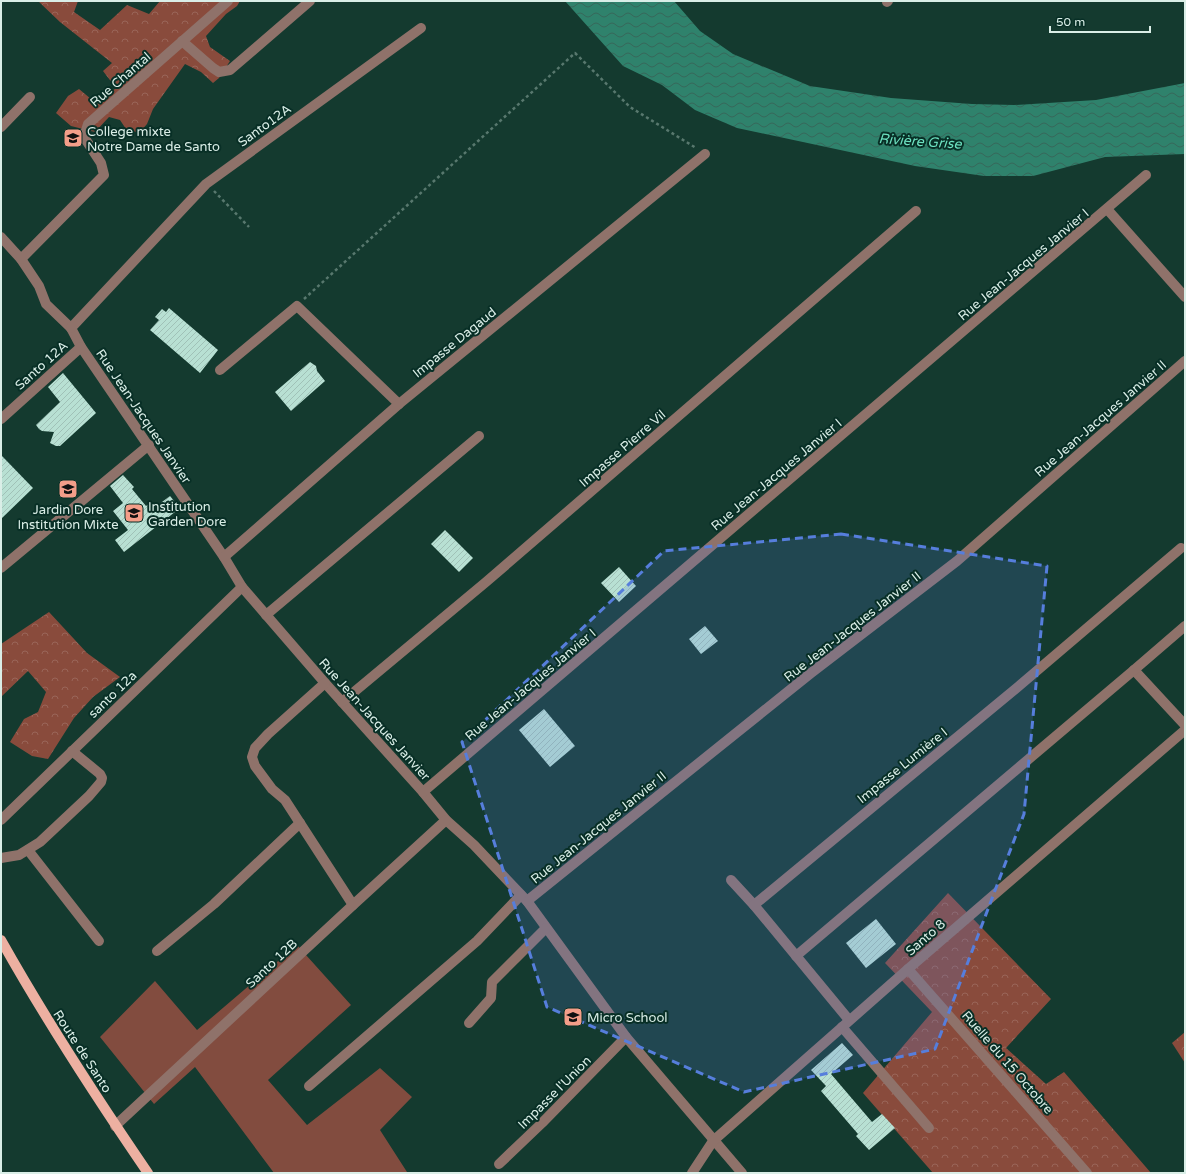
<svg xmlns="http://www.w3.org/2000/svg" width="1186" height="1174" viewBox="0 0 1186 1174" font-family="'Varela Round',sans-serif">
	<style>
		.grass { fill: #824c3f }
		.forest { fill: url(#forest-crowns) }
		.water { fill: url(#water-waves) }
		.building { fill: url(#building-hatch) }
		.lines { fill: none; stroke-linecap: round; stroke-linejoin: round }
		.path { stroke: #58786e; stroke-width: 2.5; stroke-dasharray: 3 3; stroke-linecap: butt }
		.minor { stroke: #8f726a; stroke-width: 10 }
		.major { stroke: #edb0a1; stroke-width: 10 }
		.marked { fill: #567edc; fill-opacity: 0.2; stroke: #567edc; stroke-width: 3; stroke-dasharray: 8 5; stroke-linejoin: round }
		.labels { text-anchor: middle; stroke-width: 4; stroke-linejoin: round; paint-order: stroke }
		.street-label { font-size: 13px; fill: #daeee7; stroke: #082f26 }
		.poi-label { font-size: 13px; fill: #daeee7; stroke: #082f26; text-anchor: start }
		.water-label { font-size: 14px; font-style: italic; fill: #6de2c1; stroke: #082f26 }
	</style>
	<defs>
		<pattern id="forest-crowns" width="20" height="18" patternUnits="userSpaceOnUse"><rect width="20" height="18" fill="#894b3c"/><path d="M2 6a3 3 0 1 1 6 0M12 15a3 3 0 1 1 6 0" fill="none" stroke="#996558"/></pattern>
		<pattern id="water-waves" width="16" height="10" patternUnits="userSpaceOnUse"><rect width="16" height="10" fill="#2f826c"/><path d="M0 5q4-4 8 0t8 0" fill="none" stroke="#37675a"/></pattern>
		<pattern id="building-hatch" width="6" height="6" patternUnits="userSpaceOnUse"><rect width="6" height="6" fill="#b8e0d3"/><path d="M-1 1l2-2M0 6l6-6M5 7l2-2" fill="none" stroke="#a0c1b7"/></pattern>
	</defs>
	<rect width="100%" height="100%" fill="#143a2f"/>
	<polygon class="grass" points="297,945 351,1005 268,1080 307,1125 380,1068 412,1097 380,1130 407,1172 405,1173 274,1173 195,1067 154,1104 100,1037 155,981 197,1030"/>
	<g class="forest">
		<polygon points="38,1 78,1 74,12 100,30 127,5 149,14 160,1 240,1 237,6 226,14 206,36 210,47 230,61 219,78 213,83 201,72 185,64 153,109 147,124 139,133 126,129 120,120 109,117 95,132 71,126 56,113 68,96 79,89 97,104 116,88 103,71 112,63 60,22"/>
		<polygon points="49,612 87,653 120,677 93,697 74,718 48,759 32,756 10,742 24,719 38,712 46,692 28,671 1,697 1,644"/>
		<polygon points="948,893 1051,999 1006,1048 1046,1084 1064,1072 1151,1173 933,1173 863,1093 932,1012 885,963"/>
		<polygon points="1185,1032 1185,1063 1172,1043"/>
	</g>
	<polygon class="water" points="565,1 674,1 700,31 733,54 810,86 891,98 972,104 1014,105 1096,100 1185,83 1185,154 1105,157 1033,176 984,176 915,166 737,128 695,110 662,85 623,66"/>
	<g class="building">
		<polygon points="169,308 218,350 200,373 150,330 159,320 155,317 162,309 166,312"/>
		<polygon points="310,362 316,366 317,371 325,381 291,411 275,392"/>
		<polygon points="63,373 96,413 60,446 56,446 50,443 54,432 42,431 39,429 36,425 60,402 48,387"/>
		<polygon points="1,455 33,488 1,519"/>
		<polygon points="123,475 134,487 132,489 146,506 150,503 154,508 170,496 180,508 124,552 115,540 128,530 113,511 123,503 110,486"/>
		<polygon points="445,530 473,558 459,572 431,544"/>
		<polygon points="619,567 636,586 619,602 601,583"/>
		<polygon points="705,626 718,641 701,654 689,639"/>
		<polygon points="544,709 575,746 550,767 519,730"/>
		<polygon points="876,919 896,944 866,968 846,943"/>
		<polygon points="842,1043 853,1055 831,1074 872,1122 882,1114 895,1128 869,1150 856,1136 858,1134 821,1091 826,1086 811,1070"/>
	</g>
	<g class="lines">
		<g class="path">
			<polyline points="214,191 249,227"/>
			<polyline points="304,299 575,53 630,107 696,148"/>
		</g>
		<g class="minor">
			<polyline points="887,2 888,1"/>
			<polyline points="182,41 213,68 219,72 230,70 310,1"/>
			<polyline points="1,127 30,97"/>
			<polyline points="1107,209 1185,297"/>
			<polyline points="1,237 21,259 39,286 46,304 71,328 81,347 224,557 242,587 325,683 423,792 446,820 474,845 527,901 626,1037 742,1173"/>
			<polyline points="21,259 104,175 101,163 84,137 88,124 228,1"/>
			<polyline points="71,328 206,184 421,28"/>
			<polyline points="220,370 297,306 399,404"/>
			<polyline points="1,419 81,347"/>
			<polyline points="224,557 399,404 705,154"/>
			<polyline points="1,568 149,445"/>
			<polyline points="266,615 479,436"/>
			<polyline points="1134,670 1185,725"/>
			<polyline points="325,683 268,734 255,748 252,757 255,766 272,789 285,800 353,905"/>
			<polyline points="342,702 486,582 916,211"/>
			<polyline points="423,792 1146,175"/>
			<polyline points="1,820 242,587"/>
			<polyline points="28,850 99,941"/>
			<polyline points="1,858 19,855 40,842 89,796 101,782 102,778 100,774 72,751"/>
			<polyline points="731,880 754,905"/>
			<polyline points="527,901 811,673 957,561 1185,361"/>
			<polyline points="157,951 214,904 300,823"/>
			<polyline points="796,956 1134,670 1185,626"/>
			<polyline points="908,969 1087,1173"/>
			<polyline points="849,1020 754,905 1019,686 1181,548"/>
			<polyline points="469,1023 491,998 492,982 546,928"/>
			<polyline points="842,1027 929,1128"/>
			<polyline points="309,1086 477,941 521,895"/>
			<polyline points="115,1126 353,905 446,820"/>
			<polyline points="499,1164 542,1123 626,1037"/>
			<polyline points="692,1173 713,1141 908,969 1185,730"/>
		</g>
		<path class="major" d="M1 940C46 1020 96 1097 148 1173"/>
	</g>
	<path class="marked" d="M841 534 1047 566 1024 814 935 1049 744 1092 547 1007 462 742 664 551Z"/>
	<defs>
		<g id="school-square" transform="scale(1)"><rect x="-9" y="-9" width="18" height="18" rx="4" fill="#f49e89" stroke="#082f26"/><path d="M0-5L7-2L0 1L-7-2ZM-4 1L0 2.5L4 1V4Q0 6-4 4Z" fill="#111"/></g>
	</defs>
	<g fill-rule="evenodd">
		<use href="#school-square" x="73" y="138"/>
		<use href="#school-square" x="68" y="489"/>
		<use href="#school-square" x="134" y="513"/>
		<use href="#school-square" x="573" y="1017"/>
	</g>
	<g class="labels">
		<g class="street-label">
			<text transform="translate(120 79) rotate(-41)" y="5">Rue Chantal</text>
			<text transform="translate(264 125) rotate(-36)" y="5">Santo12A</text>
			<text transform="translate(1023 264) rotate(-40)" y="5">Rue Jean-Jacques Janvier I</text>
			<text transform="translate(454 342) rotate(-39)" y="5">Impasse Dagaud</text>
			<text transform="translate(41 365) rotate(-42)" y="5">Santo 12A</text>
			<text transform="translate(144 416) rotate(56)" y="5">Rue Jean-Jacques Janvier</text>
			<text transform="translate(1100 418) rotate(-41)" y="5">Rue Jean-Jacques Janvier II</text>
			<text transform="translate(622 448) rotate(-41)" y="5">Impasse Pierre Vil</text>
			<text transform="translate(776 474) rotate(-40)" y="5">Rue Jean-Jacques Janvier I</text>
			<text transform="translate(852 626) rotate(-38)" y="5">Rue Jean-Jacques Janvier II</text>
			<text transform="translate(530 684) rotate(-40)" y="5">Rue Jean-Jacques Janvier I</text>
			<text transform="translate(112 694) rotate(-44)" y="5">santo 12a</text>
			<text transform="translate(375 719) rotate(48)" y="5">Rue Jean-Jacques Janvier</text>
			<text transform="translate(902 765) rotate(-39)" y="5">Impasse Lumière I</text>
			<text transform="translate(598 827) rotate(-39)" y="5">Rue Jean-Jacques Janvier II</text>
			<text transform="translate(925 937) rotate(-41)" y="5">Santo 8</text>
			<text transform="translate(271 963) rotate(-43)" y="5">Santo 12B</text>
			<text transform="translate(83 1051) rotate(57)" y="5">Route de Santo</text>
			<text transform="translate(1008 1062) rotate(49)" y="5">Ruelle du 15 Octobre</text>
			<text transform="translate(554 1092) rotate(-45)" y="5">Impasse l'Union</text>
		</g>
		<g class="poi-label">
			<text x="87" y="136">College mixte<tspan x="87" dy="15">Notre Dame de Santo</tspan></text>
			<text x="148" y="511">Institution<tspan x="148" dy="15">Garden Dore</tspan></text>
			<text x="68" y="514" text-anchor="middle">Jardin Dore<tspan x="68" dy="15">Institution Mixte</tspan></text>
			<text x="587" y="1022">Micro School</text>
		</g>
		<g class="water-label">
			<text transform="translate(920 141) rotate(4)" y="5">Rivière Grise</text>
		</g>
	</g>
	<rect width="1186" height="1174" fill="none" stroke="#daeee7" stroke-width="4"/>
	<path d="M1050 26v6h100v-6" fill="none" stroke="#daeee7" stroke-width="2"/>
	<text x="1056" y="26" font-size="12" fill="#daeee7" stroke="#082f26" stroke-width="3" paint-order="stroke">50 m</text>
</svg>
